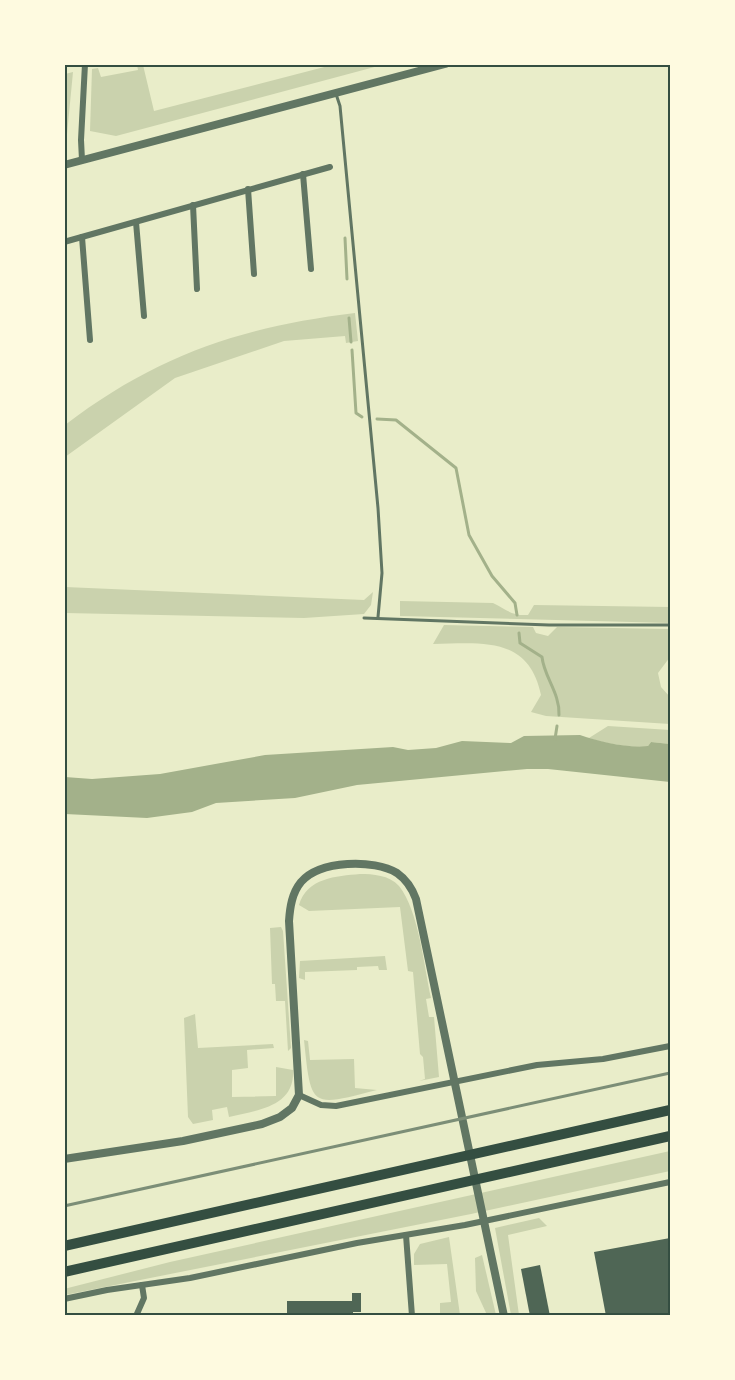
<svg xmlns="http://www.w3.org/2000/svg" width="735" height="1380" viewBox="0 0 735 1380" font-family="'PT Sans Narrow',sans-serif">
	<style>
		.green { fill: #cad2ad }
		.water { fill: #a3b18a }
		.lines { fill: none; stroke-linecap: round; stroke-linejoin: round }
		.stream { stroke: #a3b18a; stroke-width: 3 }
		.building { fill: #4f6655 }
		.service { stroke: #617663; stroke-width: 3 }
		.minor { stroke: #617663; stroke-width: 6 }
		.tertiary { stroke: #617663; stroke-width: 8 }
		.motorway { stroke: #344e41; stroke-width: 10 }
		.rail { stroke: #7c8e77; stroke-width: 3 }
		.neatline { fill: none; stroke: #344e41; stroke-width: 2 }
	</style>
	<rect width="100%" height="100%" fill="#e9edc9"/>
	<g class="green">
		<polygon points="137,65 143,65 154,111 332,65 382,65 116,136 90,131 92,69 98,68 101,77 138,70"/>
		<polygon points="73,72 67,134 65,135 65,74"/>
		<path d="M355 313 358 341 346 343 345 336 284 341 175 378 65 457V425C157 355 241 327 355 313Z"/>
		<polygon points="65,587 364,600 373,592 371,605 364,614 304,618 65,613"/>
		<path d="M400 601 493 603C507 610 512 616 528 615L534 605 670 607V623L400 616Z"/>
		<path d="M444 625 533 627 536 633 548 636 557 627 670 629V657L658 673 661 687 670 697V724L546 716 531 712 541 695C529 636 482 643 433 644Z"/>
		<path d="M608 726 670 730V744L651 742 648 746C630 748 606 744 589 738Z"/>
		<path d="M360 874C373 874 389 875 399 886 419 911 424 967 431 998L426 999 429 1017H434L439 1077 419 1081 425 1079 423 1057 420 1054 413 972 408 971 400 907 309 911 299 905C307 878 336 876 360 874Z"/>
		<polygon points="281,927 283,931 291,1048 288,1051 285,1001 276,1001 275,984 272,984 270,928"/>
		<polygon points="385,956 387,970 379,970 378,966 357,967 357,970 305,972 305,980 299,978 300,961"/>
		<path d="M195 1014 198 1048 273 1044 274 1048 247 1050 248 1068 232 1070V1097L276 1096V1067L293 1070C295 1107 258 1110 229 1117L227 1107 212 1110 213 1120 193 1124 188 1117 184 1018Z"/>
		<path d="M304 1040 308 1041 310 1060 354 1059 355 1088 377 1090C311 1107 311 1109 304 1040Z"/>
		<polygon points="670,1151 670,1171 471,1214 65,1295 64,1289 170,1262"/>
		<polygon points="539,1218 547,1226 508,1235 519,1315 511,1315 495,1228"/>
		<polygon points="449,1237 460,1315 418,1315 440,1314 440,1303 451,1302 447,1264 414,1265 414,1254 420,1244"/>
		<polygon points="482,1255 496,1315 487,1315 476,1291 475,1258"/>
	</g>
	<path class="water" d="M580 735C600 742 627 748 648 746L651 742 670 744V782L548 769H527L357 785 295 798 216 803 192 812 147 818 65 814V777L92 779 160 774 265 755 393 747 408 750 436 748 462 741 511 743 524 736Z"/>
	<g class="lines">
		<g class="stream">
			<polyline points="345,238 347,279"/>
			<polyline points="349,318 351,342"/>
			<polyline points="352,350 356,413 362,417"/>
			<polyline points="377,419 396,420 456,468 469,535 492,576 515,603 517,615"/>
			<path d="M519 633 520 643 542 657C544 677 560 693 559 715"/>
			<polyline points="555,739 557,726"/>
		</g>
	</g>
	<g class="building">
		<polygon points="670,1238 670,1316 606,1316 594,1252"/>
		<polygon points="540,1265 550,1316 530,1316 521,1269"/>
		<polygon points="352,1293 361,1293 361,1312 353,1312 353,1316 287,1316 287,1301 352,1301"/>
	</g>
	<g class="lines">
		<g class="service">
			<polyline points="336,94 340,106 378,508 382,573 378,617"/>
			<polyline points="364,618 549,625 670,625"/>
		</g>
		<g class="minor">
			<polyline points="82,160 81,140 85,64"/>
			<polyline points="303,174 311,269"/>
			<polyline points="248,189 254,274"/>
			<polyline points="193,205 197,289"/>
			<polyline points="136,222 144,316"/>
			<polyline points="82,237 90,340"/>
			<polyline points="64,242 330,167"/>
			<polyline points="299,1095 321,1105 336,1106 537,1065 603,1059 670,1046"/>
			<polyline points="406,1235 412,1316"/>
			<polyline points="64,1299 107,1290 190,1278 357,1243 465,1225 670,1182"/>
			<polyline points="136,1316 144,1298 142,1285"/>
		</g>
		<g class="tertiary">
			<polyline points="64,165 445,64"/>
			<path d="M64 1159 183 1141 262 1124 280 1117 292 1108 299 1095 289 921C290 907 292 893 301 882 320 860 374 859 397 873 407 880 412 888 416 899L504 1316"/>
		</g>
		<g class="motorway">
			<polyline points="64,1246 670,1110"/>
			<polyline points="64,1272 670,1136"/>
		</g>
		<polyline class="rail" points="64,1206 670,1073"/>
	</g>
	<rect width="735" height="1380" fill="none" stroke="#fefae0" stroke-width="132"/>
	<rect x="66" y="66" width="603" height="1248" class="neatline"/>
</svg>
